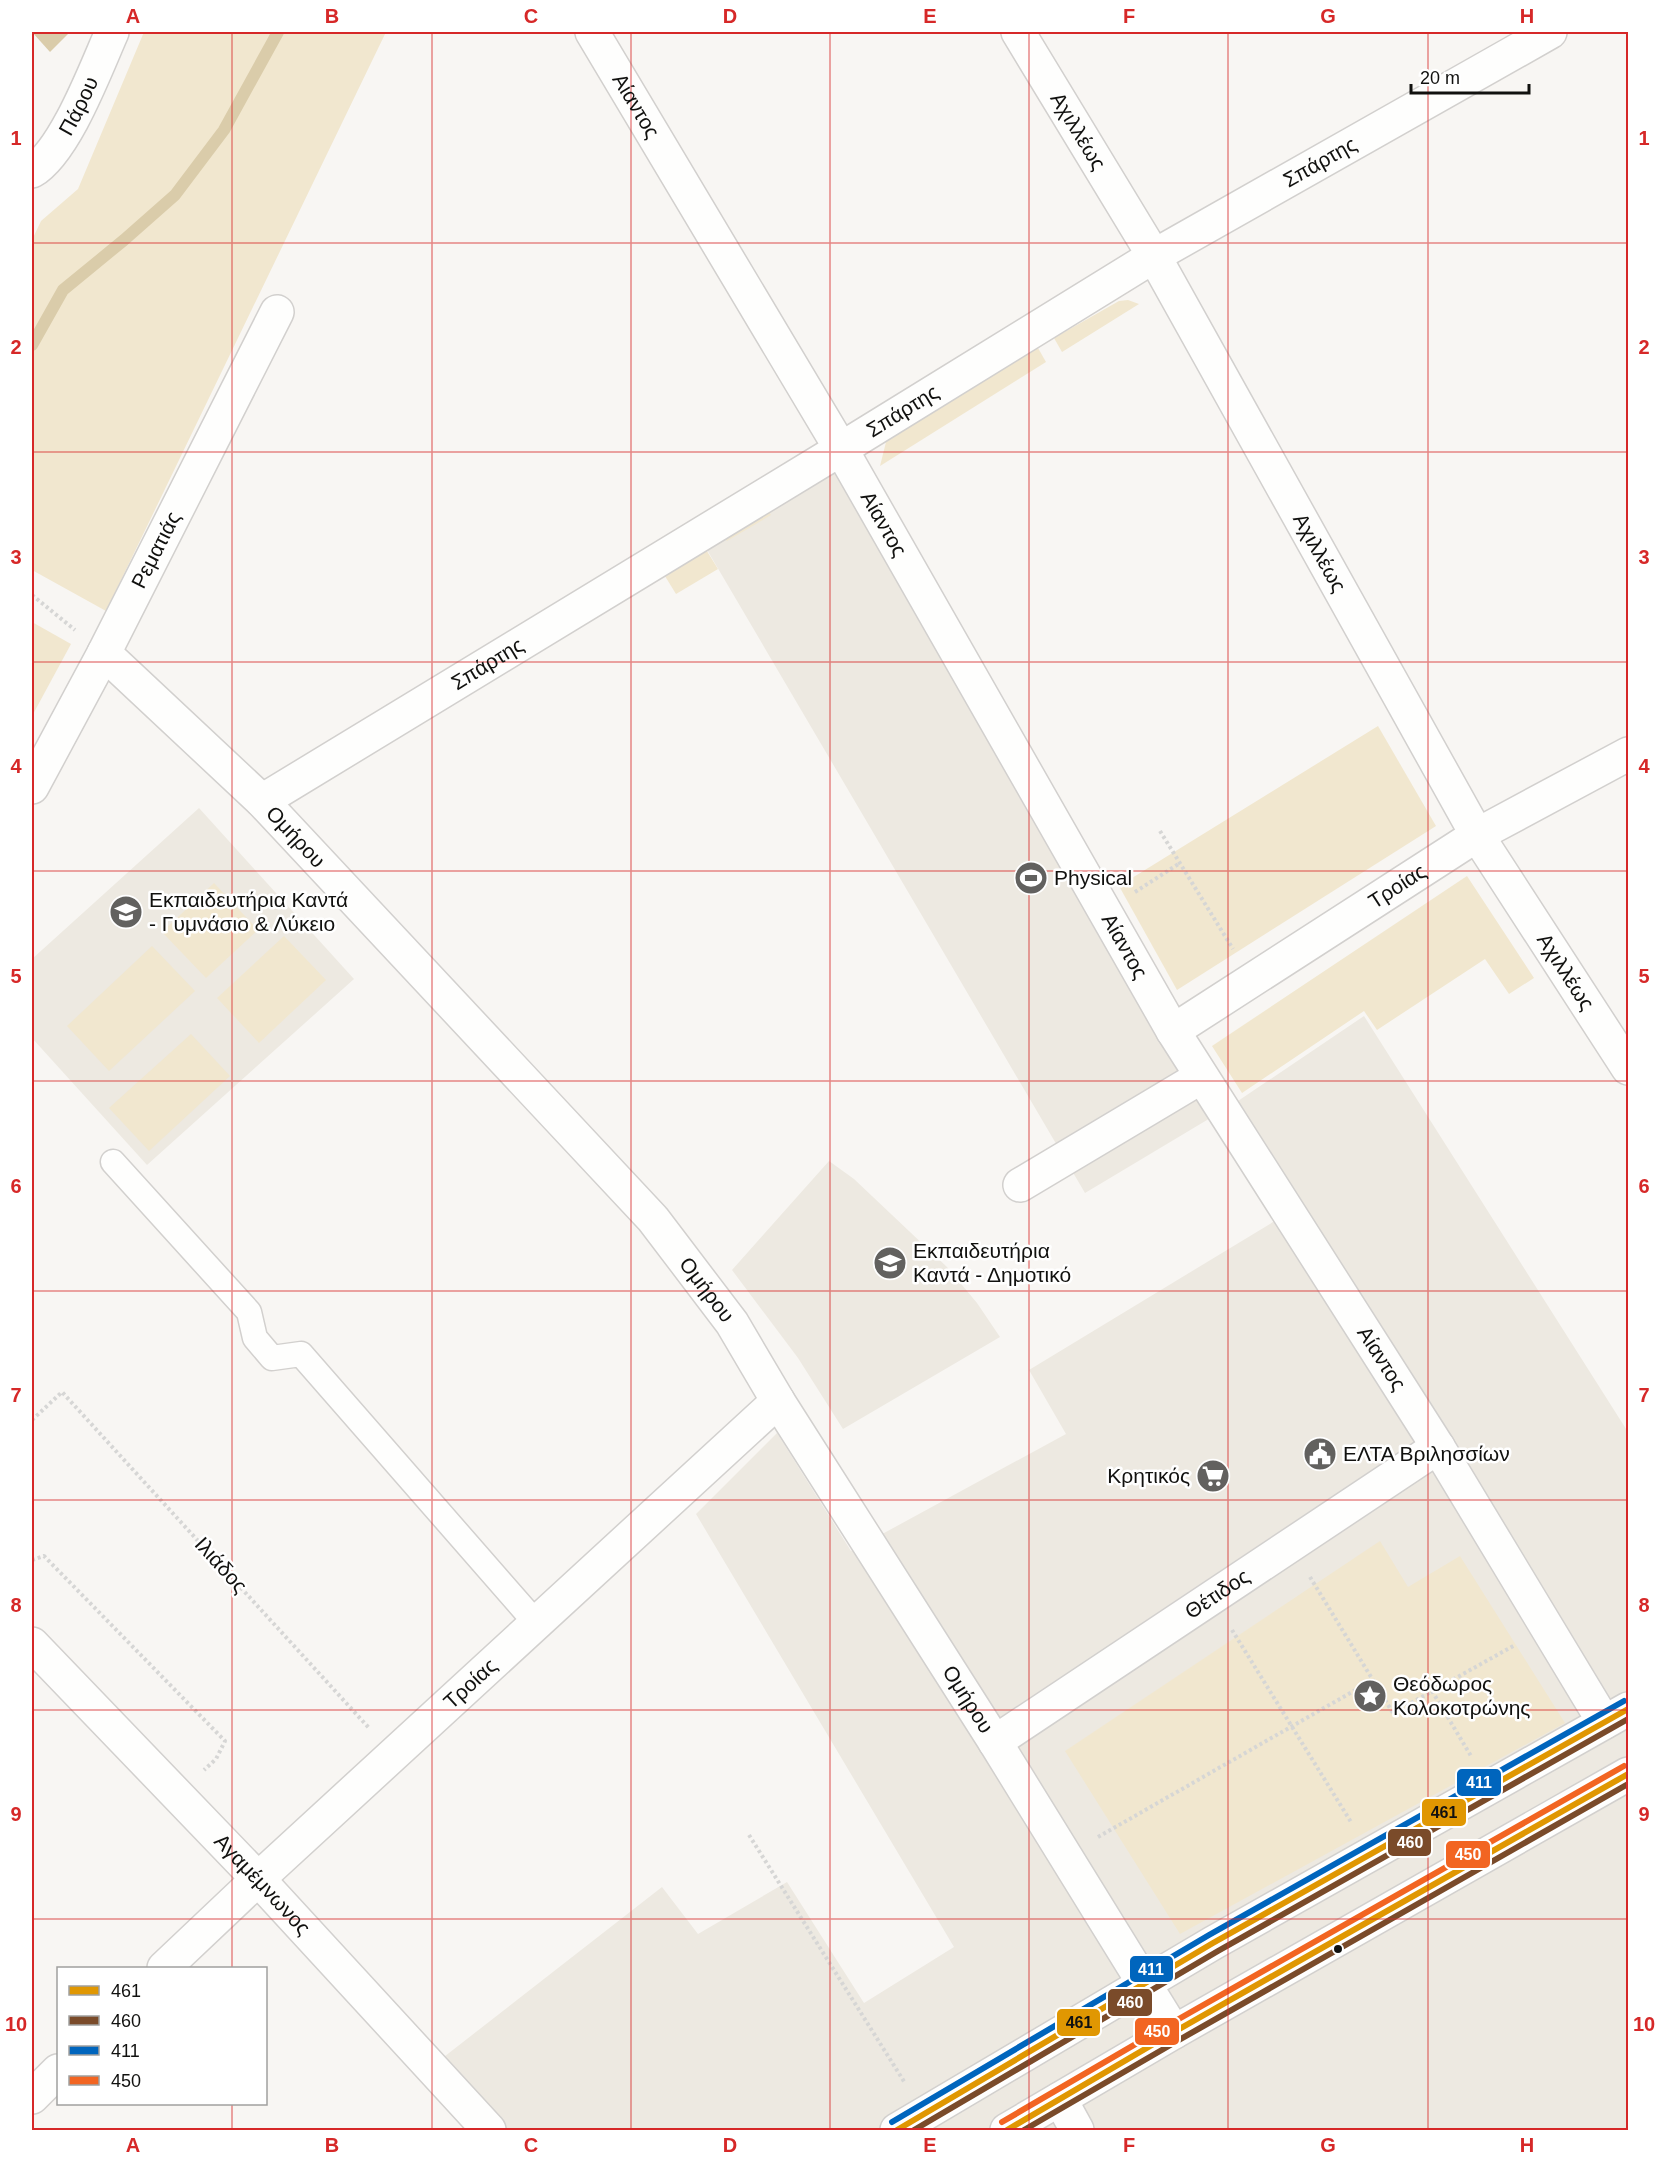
<svg xmlns="http://www.w3.org/2000/svg" width="1660" height="2162" viewBox="0 0 1660 2162" font-family="Helvetica,sans-serif">
	<style>
		.built { fill: #ede9e1 }
		.green { fill: #f1e7cf }
		.water { fill: #daccaa }
		.lines { fill: none; stroke-linecap: round; stroke-linejoin: round }
		.stream { stroke: #daccaa; stroke-width: 12 }
		.service-casing { stroke: #d2d0ce; stroke-width: 27 }
		.pedestrian-casing { stroke: #d2d0ce; stroke-width: 36 }
		.minor-casing { stroke: #d2d0ce; stroke-width: 36 }
		.secondary-casing { stroke: #d2d0ce; stroke-width: 36 }
		.path { stroke: #d6d6d5; stroke-width: 4; stroke-dasharray: 3 3; stroke-linecap: butt }
		.service { stroke: #fefefd; stroke-width: 24 }
		.pedestrian { stroke: #fefefd; stroke-width: 33 }
		.minor { stroke: #fefefd; stroke-width: 33 }
		.secondary { stroke: #fefefd; stroke-width: 33 }
		.bus-1-casing { stroke: #fff; stroke-width: 10 }
		.bus-2-casing { stroke: #fff; stroke-width: 10 }
		.bus-3-casing { stroke: #fff; stroke-width: 10 }
		.bus-4-casing { stroke: #fff; stroke-width: 10 }
		.bus-1 { stroke: #e09702; stroke-width: 6 }
		.bus-2 { stroke: #7a4b2a; stroke-width: 6 }
		.bus-3 { stroke: #0065bd; stroke-width: 6 }
		.bus-4 { stroke: #f26522; stroke-width: 6 }
		.grid { fill: none; stroke: #d62828; stroke-width: 1.5; stroke-opacity: 0.55 }
		.bus-dot { fill: #11110f; stroke: #fff; stroke-width: 2 }
		.labels { text-anchor: middle; stroke-width: 5; stroke-linejoin: round; paint-order: stroke }
		.street-label { font-size: 21px; fill: #11110f; stroke: #fff }
		.poi-label { font-size: 21px; fill: #11110f; stroke: #fff; text-anchor: start }
		.line-badge { stroke: #fff; stroke-width: 2 }
		.badge-label { font-size: 16px; text-anchor: middle; font-weight: bold; fill: #fff }
		.pale-badge-label { font-size: 16px; text-anchor: middle; font-weight: bold; fill: #111 }
		.neatline { fill: none; stroke: #d62828; stroke-width: 2 }
		.grid-label { font-size: 20px; text-anchor: middle; font-weight: bold; fill: #d62828 }
	</style>
	<rect width="100%" height="100%" fill="#f8f6f3"/>
	<g class="built">
		<polygon points="856,449 1235,1103 1364,1016 1628,1432 1628,2130 505,2130 440,2060 662,1887 698,1934 787,1882 864,2003 954,1947 696,1514 777,1433 851,1551 1066,1434 1029,1370 1278,1219 1212,1117 1085,1193 703,543"/>
		<polygon points="199,808 354,979 147,1165 32,1038 32,959"/>
		<polygon points="829,1161 854,1179 947,1267 977,1303 1000,1337 843,1429 798,1358 732,1270"/>
	</g>
	<g class="green">
		<polygon points="144,32 386,32 106,611 32,570 32,240 41,221 78,189"/>
		<polygon points="1128,300 1139,304 1062,352 1054,338 1119,301"/>
		<polygon points="1038,348 1046,362 880,466 886,442 894,433"/>
		<polygon points="765,505 771,515 727,541 721,532"/>
		<polygon points="702,543 718,569 676,594 660,568"/>
		<polygon points="32,622 71,644 32,716"/>
		<polygon points="1378,726 1436,826 1177,990 1119,886"/>
		<polygon points="1467,876 1534,978 1509,994 1485,959 1377,1030 1364,1011 1242,1093 1212,1046"/>
		<polygon points="214,883 258,930 206,978 162,932"/>
		<polygon points="284,936 326,980 259,1043 217,998"/>
		<polygon points="152,946 195,991 109,1071 67,1026"/>
		<polygon points="191,1034 230,1076 149,1151 109,1108"/>
		<polygon points="1380,1541 1408,1587 1460,1556 1565,1723 1180,1934 1065,1751"/>
	</g>
	<polygon class="water" points="32,32 70,32 50,52"/>
	<g class="lines">
		<polyline class="stream" points="32,345 63,290 124,240 175,195 224,130 278,32"/>
		<g class="service-casing">
			<polyline id="service" points="113,1162 249,1312 255,1338 272,1358 301,1354 536,1623"/>
		</g>
		<g class="pedestrian-casing">
			<polyline id="pedestrian" points="32,787 104,653"/>
		</g>
		<g class="minor-casing">
			<g id="minor">
				<path id="s1" d="M592 32 841 449 1173 1031 1438 1447 1604 1722"/>
				<path id="s2" d="M1018 32 1154 256 1477 835 1628 1068"/>
				<path id="s3" d="M32 171C65 152 96 68 112 32"/>
				<path id="s4" d="M277 312 104 653 262 801 653 1219 732 1323 778 1401 995 1742 1174 2032"/>
				<path id="s5" d="M262 801 841 449 1154 256 1550 32"/>
				<path id="s6" d="M1173 1031 1477 835 1628 754"/>
				<polyline points="1020,1185 1201,1077"/>
				<path id="s7" d="M32 1644 258 1879 489 2130"/>
				<path id="s8" d="M995 1742 1438 1447"/>
				<path id="s9" d="M164 1968 258 1879 778 1401"/>
				<polyline points="32,2097 58,2071"/>
				<polyline points="1060,2099 1077,2130"/>
			</g>
		</g>
		<g class="secondary-casing">
			<g id="secondary">
				<polyline points="897,2130 1213,1943 1628,1709"/>
				<polyline points="1007,2130 1174,2032 1628,1774"/>
			</g>
		</g>
		<g class="path">
			<polyline points="32,595 75,630"/>
			<polyline points="1160,831 1233,949"/>
			<polyline points="1135,892 1180,863"/>
			<polyline points="32,1420 62,1392 369,1728"/>
			<polyline points="32,1560 44,1556 225,1741 216,1759 204,1770"/>
			<polyline points="1310,1577 1393,1713 1515,1645"/>
			<polyline points="1232,1630 1351,1822"/>
			<polyline points="1432,1691 1471,1756"/>
			<polyline points="749,1835 905,2083"/>
			<polyline points="1098,1837 1373,1680"/>
		</g>
		<use href="#service" class="service"/>
		<use href="#pedestrian" class="pedestrian"/>
		<use href="#minor" class="minor"/>
		<use href="#secondary" class="secondary"/>
		<g class="bus-1-casing">
			<g id="bus-1">
				<polyline points="897,2130 1213,1943 1628,1709"/>
				<polyline points="1007,2130 1174,2032 1628,1774"/>
			</g>
		</g>
		<g class="bus-2-casing">
			<g id="bus-2">
				<polyline points="914,2130 1218,1951 1628,1719"/>
				<polyline points="1024,2130 1179,2040 1628,1784"/>
			</g>
		</g>
		<g class="bus-3-casing">
			<polyline id="bus-3" points="892,2122 1209,1935 1624,1701"/>
		</g>
		<g class="bus-4-casing">
			<polyline id="bus-4" points="1002,2122 1170,2024 1624,1766"/>
		</g>
		<use href="#bus-1" class="bus-1"/>
		<use href="#bus-2" class="bus-2"/>
		<use href="#bus-3" class="bus-3"/>
		<use href="#bus-4" class="bus-4"/>
	</g>
	<path class="grid" d="M232 32V1968M432 32V2130M631 32V2130M830 32V2130M1029 32V2130M1228 32V2130M1428 32V2130M32 243H1628M32 452H1628M32 662H1628M32 871H1628M32 1081H1628M32 1291H1628M32 1500H1628M32 1710H1628M32 1919H1628M232 2104V2130"/>
	<defs>
		<g id="stadium-disc" transform="scale(1.725)"><circle r="9.5" fill="#62615f" stroke="#fff"/><path d="M0-5a6.5 5 0 1 0 0 10a6.5 5 0 1 0 0-10ZM-3.5-1.8h7v3.6h-7Z" fill="#fff"/></g>
		<g id="school-disc" transform="scale(1.725)"><circle r="9.5" fill="#62615f" stroke="#fff"/><path d="M0-5L7-2L0 1L-7-2ZM-4 1L0 2.5L4 1V4Q0 6-4 4Z" fill="#fff"/></g>
		<g id="civic-disc" transform="scale(1.725)"><circle r="9.5" fill="#62615f" stroke="#fff"/><path d="M-.6-6.5H3V-4.5H.6V-3L4-1V1h2V6H-6V1h2V-1L-.6-3ZM-1.2 2.5V6h2.4V2.5Z" fill="#fff"/></g>
		<g id="supermarket-disc" transform="scale(1.725)"><circle r="9.5" fill="#62615f" stroke="#fff"/><path d="M-6-5.5h2.5l.6 2H6L4.5 2H-2.5L-4.4-4H-6ZM-1.5 3.2a1.3 1.3 0 1 0 .1 0ZM3 3.2a1.3 1.3 0 1 0 .1 0Z" fill="#fff"/></g>
		<g id="sight-disc" transform="scale(1.725)"><circle r="9.5" fill="#62615f" stroke="#fff"/><path d="M0-6L1.8-2.2L6-1.7L2.9 1.2L3.7 5.4L0 3.3L-3.7 5.4L-2.9 1.2L-6-1.7L-1.8-2.2Z" fill="#fff"/></g>
	</defs>
	<g fill-rule="evenodd">
		<use href="#stadium-disc" x="1031" y="878"/>
		<use href="#school-disc" x="126" y="912"/>
		<use href="#school-disc" x="890" y="1263"/>
		<use href="#civic-disc" x="1320" y="1454"/>
		<use href="#supermarket-disc" x="1213" y="1476"/>
		<use href="#sight-disc" x="1370" y="1696"/>
	</g>
	<circle class="bus-dot" cx="1338" cy="1949" r="5"/>
	<g class="labels">
		<g class="street-label">
			<text dy="7" stroke="none"><textPath href="#s3" startOffset="81">Πάρου</textPath></text>
			<text dy="7" stroke="none"><textPath href="#s1" startOffset="86">Αίαντος</textPath></text>
			<text dy="7" stroke="none"><textPath href="#s2" startOffset="116">Αχιλλέως</textPath></text>
			<text dy="7" stroke="none"><textPath href="#s5" startOffset="1236">Σπάρτης</textPath></text>
			<text dy="7" stroke="none"><textPath href="#s5" startOffset="750">Σπάρτης</textPath></text>
			<text dy="7" stroke="none"><textPath href="#s1" startOffset="572">Αίαντος</textPath></text>
			<text transform="translate(156 550) rotate(-63)" y="7">Ρεματιάς</text>
			<text dy="7" stroke="none"><textPath href="#s2" startOffset="602">Αχιλλέως</textPath></text>
			<text dy="7" stroke="none"><textPath href="#s5" startOffset="264">Σπάρτης</textPath></text>
			<text dy="7" stroke="none"><textPath href="#s4" startOffset="648">Ομήρου</textPath></text>
			<text dy="7" stroke="none"><textPath href="#s6" startOffset="267">Τροίας</textPath></text>
			<text dy="7" stroke="none"><textPath href="#s1" startOffset="1058">Αίαντος</textPath></text>
			<text dy="7" stroke="none"><textPath href="#s2" startOffset="1088">Αχιλλέως</textPath></text>
			<text dy="7" stroke="none"><textPath href="#s4" startOffset="1260">Ομήρου</textPath></text>
			<text dy="7" stroke="none"><textPath href="#s1" startOffset="1544">Αίαντος</textPath></text>
			<text transform="translate(221 1565) rotate(48)" y="7">Ιλιάδος</text>
			<text dy="7" stroke="none"><textPath href="#s8" startOffset="267">Θέτιδος</textPath></text>
			<text dy="7" stroke="none"><textPath href="#s9" startOffset="418">Τροίας</textPath></text>
			<text dy="7" stroke="none"><textPath href="#s4" startOffset="1746">Ομήρου</textPath></text>
			<text dy="7" stroke="none"><textPath href="#s7" startOffset="333">Αγαμέμνωνος</textPath></text>
		</g>
		<g class="poi-label">
			<text x="1054" y="885">Physical</text>
			<text x="149" y="907">Εκπαιδευτήρια Καντά<tspan x="149" dy="24">- Γυμνάσιο &amp; Λύκειο</tspan></text>
			<text x="913" y="1258">Εκπαιδευτήρια<tspan x="913" dy="24">Καντά - Δημοτικό</tspan></text>
			<text x="1343" y="1461">ΕΛΤΑ Βριλησσίων</text>
			<text x="1190" y="1483" text-anchor="end">Κρητικός</text>
			<text x="1393" y="1691">Θεόδωρος<tspan x="1393" dy="24">Κολοκοτρώνης</tspan></text>
		</g>
	</g>
	<g class="line-badge">
		<rect x="1456" y="1768" width="46" height="29" rx="6" fill="#0065bd"/>
		<rect x="1421" y="1798" width="46" height="29" rx="6" fill="#e09702"/>
		<rect x="1387" y="1828" width="45" height="29" rx="6" fill="#7a4b2a"/>
		<rect x="1445" y="1840" width="46" height="29" rx="6" fill="#f26522"/>
		<rect x="1129" y="1955" width="45" height="28" rx="6" fill="#0065bd"/>
		<rect x="1107" y="1988" width="46" height="29" rx="6" fill="#7a4b2a"/>
		<rect x="1056" y="2008" width="45" height="29" rx="6" fill="#e09702"/>
		<rect x="1134" y="2017" width="46" height="29" rx="6" fill="#f26522"/>
	</g>
	<g class="badge-label">
		<text x="1479" y="1788">411</text>
		<text x="1410" y="1848">460</text>
		<text x="1468" y="1860">450</text>
		<text x="1151" y="1975">411</text>
		<text x="1130" y="2008">460</text>
		<text x="1157" y="2037">450</text>
	</g>
	<g class="pale-badge-label">
		<text x="1444" y="1818">461</text>
		<text x="1079" y="2028">461</text>
	</g>
	<rect width="1660" height="2162" fill="none" stroke="#ffffff" stroke-width="66"/>
	<rect x="57" y="1967" width="210" height="138" fill="#ffffff" stroke="#a0a09f" stroke-width="1.5"/>
	<rect x="69" y="1986" width="30" height="9" fill="#e09702" stroke="#a0a09f" stroke-width="1.5"/>
	<text x="111" y="1997" font-size="18" fill="#11110f">461</text>
	<rect x="69" y="2016" width="30" height="9" fill="#7a4b2a" stroke="#a0a09f" stroke-width="1.5"/>
	<text x="111" y="2027" font-size="18" fill="#11110f">460</text>
	<rect x="69" y="2046" width="30" height="9" fill="#0065bd" stroke="#a0a09f" stroke-width="1.5"/>
	<text x="111" y="2057" font-size="18" fill="#11110f">411</text>
	<rect x="69" y="2076" width="30" height="9" fill="#f26522" stroke="#a0a09f" stroke-width="1.5"/>
	<text x="111" y="2087" font-size="18" fill="#11110f">450</text>
	<path d="M1411 84v9h118v-9" fill="none" stroke="#11110f" stroke-width="3"/>
	<text x="1420" y="84" font-size="18" fill="#11110f" stroke="#ffffff" stroke-width="4.5" paint-order="stroke">20 m</text>
	<rect x="33" y="33" width="1594" height="2096" class="neatline"/>
	<g class="grid-label">
		<text x="133" y="23">A</text>
		<text x="332" y="23">B</text>
		<text x="531" y="23">C</text>
		<text x="730" y="23">D</text>
		<text x="930" y="23">E</text>
		<text x="1129" y="23">F</text>
		<text x="1328" y="23">G</text>
		<text x="1527" y="23">H</text>
		<text x="16" y="145">1</text>
		<text x="1644" y="145">1</text>
		<text x="16" y="354">2</text>
		<text x="1644" y="354">2</text>
		<text x="16" y="564">3</text>
		<text x="1644" y="564">3</text>
		<text x="16" y="773">4</text>
		<text x="1644" y="773">4</text>
		<text x="16" y="983">5</text>
		<text x="1644" y="983">5</text>
		<text x="16" y="1193">6</text>
		<text x="1644" y="1193">6</text>
		<text x="16" y="1402">7</text>
		<text x="1644" y="1402">7</text>
		<text x="16" y="1612">8</text>
		<text x="1644" y="1612">8</text>
		<text x="16" y="1821">9</text>
		<text x="1644" y="1821">9</text>
		<text x="16" y="2031">10</text>
		<text x="1644" y="2031">10</text>
		<text x="133" y="2152">A</text>
		<text x="332" y="2152">B</text>
		<text x="531" y="2152">C</text>
		<text x="730" y="2152">D</text>
		<text x="930" y="2152">E</text>
		<text x="1129" y="2152">F</text>
		<text x="1328" y="2152">G</text>
		<text x="1527" y="2152">H</text>
	</g>
</svg>
